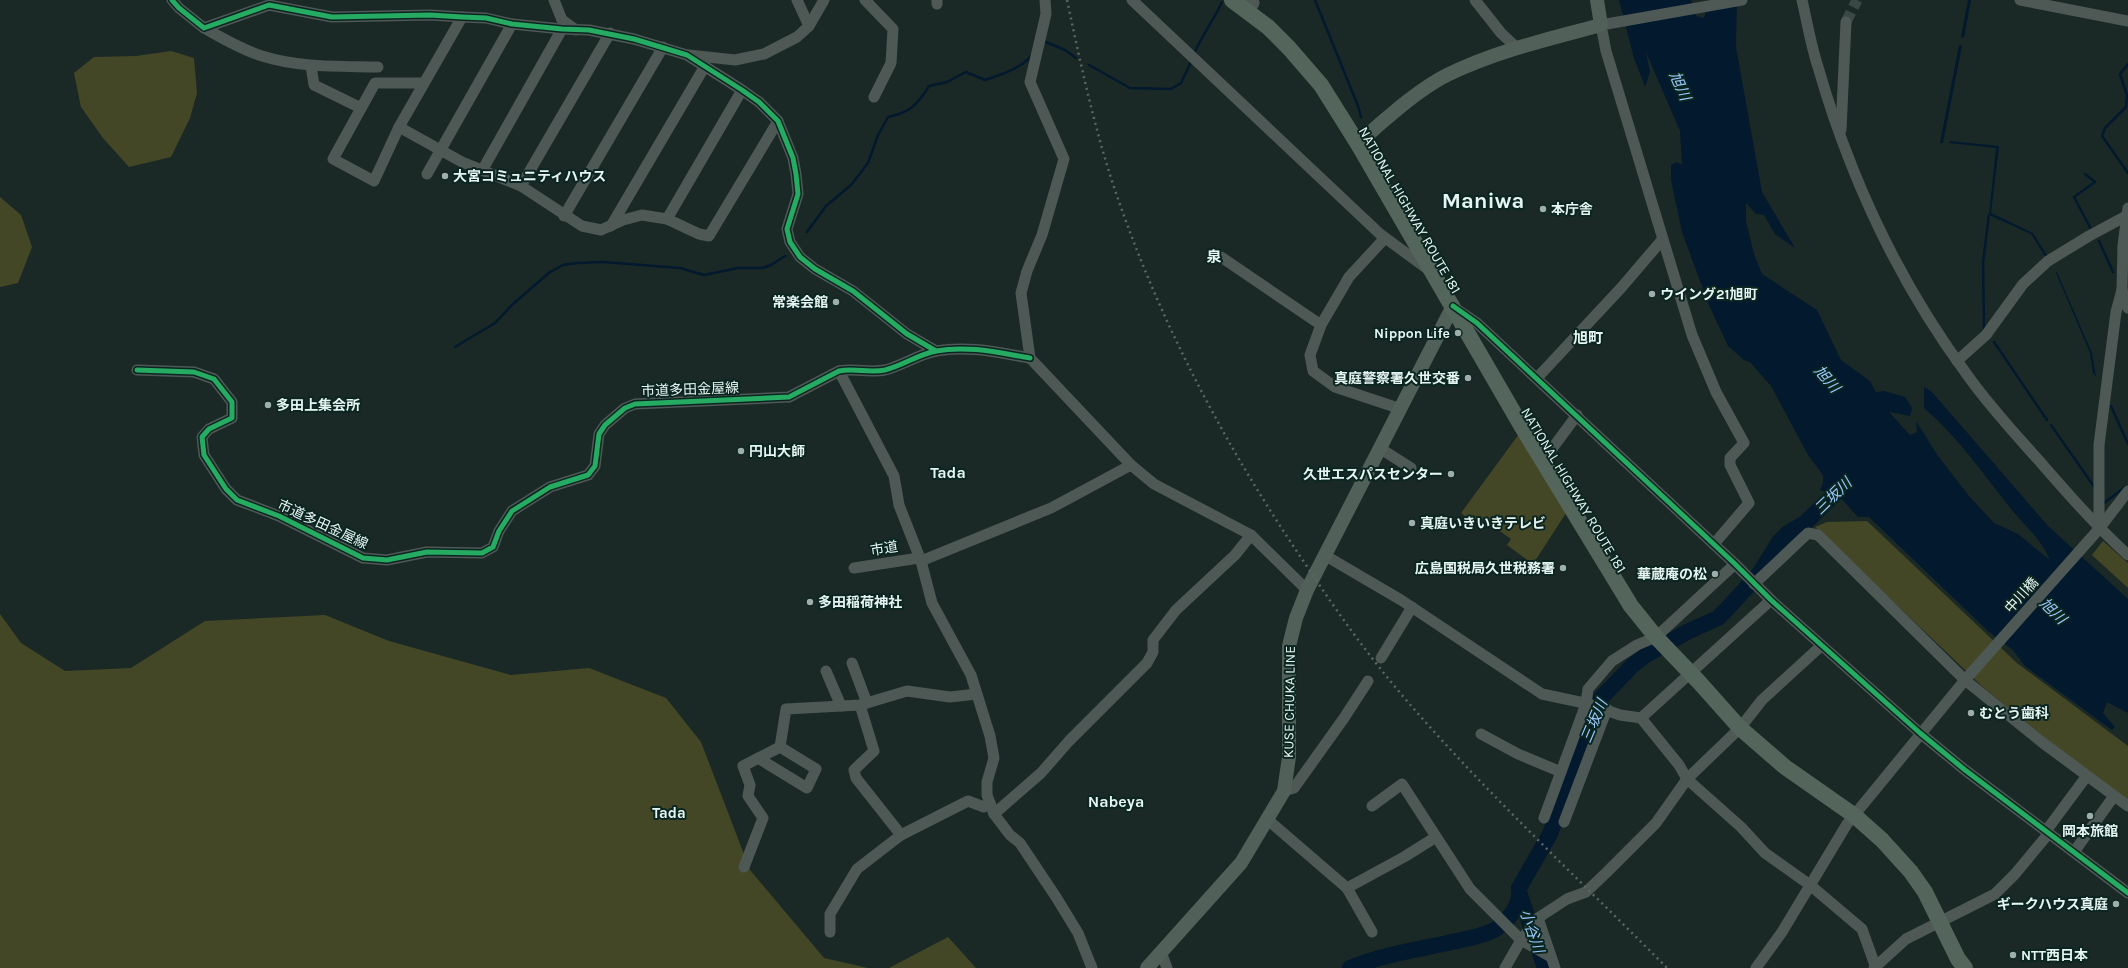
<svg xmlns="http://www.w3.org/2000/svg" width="2128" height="968" viewBox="0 0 2128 968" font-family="Karla,'Noto Sans JP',sans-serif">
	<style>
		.green { fill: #444726 }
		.water { fill: #02192e }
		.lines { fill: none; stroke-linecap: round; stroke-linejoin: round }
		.stream { stroke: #02192e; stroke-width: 2.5 }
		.river { stroke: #02192e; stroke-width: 16 }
		.minor-tunnel { stroke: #394844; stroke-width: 11; stroke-dasharray: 11 5.5; stroke-linecap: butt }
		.minor { stroke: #4e5956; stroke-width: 11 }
		.major { stroke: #516059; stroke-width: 14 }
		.highway { stroke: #54665b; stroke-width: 16 }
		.rail { stroke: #5c6562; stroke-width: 2.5; stroke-dasharray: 2 4; stroke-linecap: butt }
		.cycleway-casing { stroke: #0b2520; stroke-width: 8 }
		.cycleway { stroke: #26ab63; stroke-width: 5 }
		.poi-dot { fill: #9faeaa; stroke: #0b2520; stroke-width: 1.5 }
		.labels { text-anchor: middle; stroke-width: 4; stroke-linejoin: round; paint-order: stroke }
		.poi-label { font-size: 14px; font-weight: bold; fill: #e6f5f1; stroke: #0b2520; text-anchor: start }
		.street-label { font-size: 14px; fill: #e6f5f1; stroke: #0b2520 }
		.water-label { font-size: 15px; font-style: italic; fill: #9acafd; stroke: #0b2520 }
		.neighbourhood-label { font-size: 15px; font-weight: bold; fill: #e6f5f1; stroke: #0b2520 }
		.quarter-label { font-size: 16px; font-weight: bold; fill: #e6f5f1; stroke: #0b2520 }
		.town-label { font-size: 22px; font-weight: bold; fill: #e6f5f1; stroke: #0b2520 }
	</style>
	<rect width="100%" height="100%" fill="#1b2926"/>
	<g class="green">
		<polygon points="171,51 194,58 197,93 190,118 171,157 129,167 103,138 81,107 74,73 94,57 136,56"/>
		<polygon points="0,197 21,215 32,247 18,283 0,287"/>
		<polygon points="1519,434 1566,513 1533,564 1507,545 1511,539 1480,517 1474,524 1461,513"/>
		<polygon points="1867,521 2017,663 2128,746 2128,803 2094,778 1984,688 1815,527 1827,522"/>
		<polygon points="2103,541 2128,563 2128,588 2092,555"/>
		<polygon points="0,614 21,643 65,671 131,668 205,621 325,615 389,641 511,675 589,668 666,698 701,742 750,870 824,958 868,968 0,968"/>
		<polygon points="948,937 976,968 889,968"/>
	</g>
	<g class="water">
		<path d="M1619 0H1691L1696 16 1704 18 1709 0H1737L1736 47 1762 192 1795 248 1775 234 1764 215 1756 214 1746 203V221L1754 254 1762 274 1817 310 1841 360 1870 381 1876 392 1884 391 1905 397 1912 408 1910 416 1889 412 1910 435 1917 432 1916 421 1938 456 1969 496 1994 523 2018 534 2050 560C2041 539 2026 527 2012 510 1984 475 1958 437 1924 408V387L1932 392 2048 526 2128 599V713L2107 702 2103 713 2115 727 2112 730 2025 666 2013 650 1988 631 1869 517H1858L1840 497 1820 490 1823 483V475L1808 455 1771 386 1750 362 1744 360 1728 346 1709 305 1682 232 1671 180V165L1677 162 1682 165 1680 131 1646 52 1650 72 1645 87 1634 58Z"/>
		<polygon points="1968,0 1971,0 1964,38 1961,37"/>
		<polygon points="1959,45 1962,46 1943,143 1940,143"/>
		<polygon points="1950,141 1999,146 1991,213 2033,233 2050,260 2048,261 2031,234 1989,215 1996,148 1949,143"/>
		<polygon points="2057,272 2092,353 2096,377 2093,373 2090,353 2056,273"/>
	</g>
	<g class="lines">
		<g class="stream">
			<polyline points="1315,0 1358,106 1361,117"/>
			<polyline points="1046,42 1065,50 1076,58"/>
			<path d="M1194 54C1202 35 1214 20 1222 2"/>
			<polyline points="2128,64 2120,74 2127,95 2126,107 2105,128 2102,136 2128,173"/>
			<polyline points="1089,65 1130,88 1171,89 1181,83 1192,60"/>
			<polyline points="2085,174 2095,182 2074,197 2092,231"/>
			<path d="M807 232 826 206 851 185 868 163 878 135 888 117C911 112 917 105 929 86L947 82 966 72 985 80C1000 75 1022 68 1032 55"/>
			<polyline points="2099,241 2113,272"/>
			<polyline points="1984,329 1983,263 1989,215"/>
			<polyline points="1994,342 2047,420"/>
			<polyline points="455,347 495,323 513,304 550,272 563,265 577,263 603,262 680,268 704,275 738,268 763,268 771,265 785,256"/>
			<polyline points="2111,406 2128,444"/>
			<polyline points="2051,425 2095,488"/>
			<polyline points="2104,503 2125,487"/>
		</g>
		<g class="river">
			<polyline points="1520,895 1545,968"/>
			<path d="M1350 968C1381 955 1415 950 1448 943 1461 940 1485 936 1496 929 1509 920 1521 905 1519 888L1550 834 1601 698 1633 665 1646 655 1689 631 1718 618 1725 611 1759 574 1779 542 1788 533 1805 523 1849 480"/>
		</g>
		<polyline class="minor-tunnel" points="1846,22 1857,0"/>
		<g class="minor">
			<polyline points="172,0 179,8 204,28 269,5 332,17 430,15 462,17 486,18 512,24 562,29 589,30 634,39 687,55 742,90 759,102 778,121 793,158 796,174 798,194 787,229 790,242 800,257 815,269 853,291 907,334 936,351"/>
			<polyline points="554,0 562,20 576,30"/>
			<polyline points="797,0 809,26"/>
			<polyline points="865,0 893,29 891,63 874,97"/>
			<polyline points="937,0 937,4"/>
			<polyline points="1045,0 1046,14 1030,82 1064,159 1042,235 1027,271 1021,293 1030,358 1131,465 1154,484 1251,535 1307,590"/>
			<polyline points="1132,0 1380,234 1429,270"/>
			<polyline points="1475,0 1501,33 1517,48"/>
			<path d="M1802 0C1807 22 1811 45 1818 67 1850 178 1899 283 1968 376 1990 407 2017 436 2042 464 2070 496 2097 527 2128 555"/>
			<polyline points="2020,0 2128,21"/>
			<polyline points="1249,13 1254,3 1251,0"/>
			<polyline points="462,17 399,127 462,162 521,186 582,226 601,230 623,220 642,215 667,219 699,234 709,236 778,121"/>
			<path d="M204 28C222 38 242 50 262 56 300 68 339 66 378 67"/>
			<polyline points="689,55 735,60 764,54 797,37 809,26 824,0"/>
			<polyline points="311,66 314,85 361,108"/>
			<polyline points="399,127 374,181 333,159 375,83 424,83"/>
			<polyline points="1841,130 1846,22"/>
			<polyline points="483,169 562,29"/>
			<polyline points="427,174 512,24"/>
			<polyline points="521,186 610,33"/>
			<polyline points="2128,208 2123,245 2122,290 2128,308"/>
			<polyline points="564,216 663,47"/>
			<polyline points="667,219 742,90"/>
			<polyline points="611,226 705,66"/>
			<polyline points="1385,238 1349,277 1321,325 1310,355 1313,371 1335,387 1401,409"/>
			<polyline points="1221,257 1321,325"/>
			<polyline points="1455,308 1477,323 1735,564 1771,600 1920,733 1965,770 2128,893"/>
			<polyline points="1957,361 1986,335 2023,284 2048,261 2089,236 2126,216"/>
			<path d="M137 370 194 372 214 379 232 402V418L209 429 202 437 204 455 226 489 237 500 279 516 363 558 387 560 427 552 482 553 493 547 499 531 512 511 550 487 588 475 595 466 599 434 605 425 625 408 635 404 789 397 839 371C854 368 869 373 885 370 902 366 919 354 936 351 968 345 1000 353 1030 358"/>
			<polyline points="839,371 894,476 899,505 921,561 932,603 971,675 990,736 994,758 987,782 987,795 994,814 1010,835 1020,843 1056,897 1078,933 1092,968"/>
			<polyline points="1537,378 1621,288 1662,240"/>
			<polyline points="1381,449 1411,468"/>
			<polyline points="1543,461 1577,415"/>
			<polyline points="2099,529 2099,445 2116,312 2122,290"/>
			<polyline points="1714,544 1749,503 1730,465 1730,458 1744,443 1716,392 1692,335 1606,51 1601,25 1742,0"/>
			<polyline points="1326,556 1401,600 1542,694 1589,704 1620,715 1641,718 1679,765 1687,779 1741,827 1765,853 1810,885 1862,929 1876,968"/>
			<polyline points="921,561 1051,508 1131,465"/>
			<polyline points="854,568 919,558"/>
			<polyline points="1754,584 1808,533 1818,535 1965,680 2043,743 2128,806"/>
			<polyline points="1381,658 1412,607"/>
			<polyline points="852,663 867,703"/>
			<polyline points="826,671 841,706"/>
			<polyline points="860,705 874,751 854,770 856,778 901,835"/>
			<polyline points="1641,718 1771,600"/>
			<polyline points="1481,734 1518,754 1561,772"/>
			<polyline points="758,758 807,788 816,769 780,747"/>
			<polyline points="1284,791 1294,788 1344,718 1368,681"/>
			<polyline points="1372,806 1402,784 1470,889 1521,940 1551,957"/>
			<polyline points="994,814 1041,773 1069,741 1147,663 1153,652 1153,640 1176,610 1235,555 1251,535"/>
			<polyline points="1544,818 1586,704 1588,689 1612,661 1637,645 1656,637 1735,564"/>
			<polyline points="1268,820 1347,888 1372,932"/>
			<polyline points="1564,822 1607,709"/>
			<polyline points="2046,831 2086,777"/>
			<polyline points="2074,852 2114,796"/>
			<polyline points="744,867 763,818 748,796 750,785 743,766 780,747 786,709 860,705 907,691 950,697 977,694"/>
			<polyline points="1347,888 1404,857 1436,837"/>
			<polyline points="1538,918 1555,968"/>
			<polyline points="830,932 830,914 857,869 901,835 968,801 984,807 990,803"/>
			<polyline points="1161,952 1167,968"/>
			<polyline points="1505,968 1521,940 1538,918 1567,899 1586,892 1606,873 1656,823 1687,779 1740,728 1762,700 1821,646"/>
			<polyline points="1756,968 1782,932 1847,824 1965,680 2099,529 2128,491"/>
			<polyline points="1874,968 1906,939 1995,894 2015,874 2049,833"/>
		</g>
		<g class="major">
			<path d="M1358 144C1381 122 1419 89 1447 75 1496 51 1549 39 1601 25L1597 0"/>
			<polyline points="1147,968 1241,863 1284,791 1289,757 1289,646 1296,618 1307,590 1453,306"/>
		</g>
		<polyline class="highway" points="1232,0 1268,27 1289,48 1321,85 1358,144 1522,427 1631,606 1656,637 1699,682 1740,728 1785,767 1855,816 1882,840 1911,872 1925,892 1958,959 1965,968"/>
		<path class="rail" d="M1067 0C1080 61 1093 122 1112 181 1157 318 1225 446 1306 565 1337 612 1370 658 1407 701 1488 795 1580 880 1667 968"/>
		<g class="cycleway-casing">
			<g id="cycleway">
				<polyline points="172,0 179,8 204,28 269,5 332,17 430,15 462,17 486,18 512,24 562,29 589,30 634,39 687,55 742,90 759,102 778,121 793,158 796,174 798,194 787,229 790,242 800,257 815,269 853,291 907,334 936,351"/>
				<polyline points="1453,306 1477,323 1735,564 1771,600 1920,733 1965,770 2128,893"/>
				<path d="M137 370 194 372 214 379 232 402V418L209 429 202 437 204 455 226 489 237 500 279 516 363 558 387 560 427 552 482 553 493 547 499 531 512 511 550 487 588 475 595 466 599 434 605 425 625 408 635 404 789 397 839 371C854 368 869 373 885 370 902 366 919 354 936 351 968 345 1000 353 1030 358"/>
			</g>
		</g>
		<use href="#cycleway" class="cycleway"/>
	</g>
	<g class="poi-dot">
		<circle cx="445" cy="176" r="4"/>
		<circle cx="1543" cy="209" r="4"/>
		<circle cx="1652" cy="294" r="4"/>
		<circle cx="836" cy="302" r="4"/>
		<circle cx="1458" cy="333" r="4"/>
		<circle cx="1468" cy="378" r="4"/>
		<circle cx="268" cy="405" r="4"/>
		<circle cx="741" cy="451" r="4"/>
		<circle cx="1451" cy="474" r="4"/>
		<circle cx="1412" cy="523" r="4"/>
		<circle cx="1563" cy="568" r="4"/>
		<circle cx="1715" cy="574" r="4"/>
		<circle cx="810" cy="602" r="4"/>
		<circle cx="1971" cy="713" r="4"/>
		<circle cx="2090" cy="816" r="4"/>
		<circle cx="2116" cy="904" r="4"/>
		<circle cx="2013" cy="955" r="4"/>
	</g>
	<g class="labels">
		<g class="poi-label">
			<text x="453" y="181">大宮コミュニティハウス</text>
			<text x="1551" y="214">本庁舎</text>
			<text x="1660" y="299">ウイング21旭町</text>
			<text x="828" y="307" text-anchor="end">常楽会館</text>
			<text x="1450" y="338" text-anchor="end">Nippon Life</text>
			<text x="1460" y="383" text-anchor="end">真庭警察署久世交番</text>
			<text x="276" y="410">多田上集会所</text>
			<text x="749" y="456">円山大師</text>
			<text x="1443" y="479" text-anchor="end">久世エスパスセンター</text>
			<text x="1420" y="528">真庭いきいきテレビ</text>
			<text x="1555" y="573" text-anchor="end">広島国税局久世税務署</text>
			<text x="1707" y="579" text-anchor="end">華蔵庵の松</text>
			<text x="818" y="607">多田稲荷神社</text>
			<text x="1979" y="718">むとう歯科</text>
			<text x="2090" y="836" text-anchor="middle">岡本旅館</text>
			<text x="2108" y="909" text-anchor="end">ギークハウス真庭</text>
			<text x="2021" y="960">NTT西日本</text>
		</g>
		<g class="street-label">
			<text transform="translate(1410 210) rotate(60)" y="5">NATIONAL HIGHWAY ROUTE 181</text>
			<text transform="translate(690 389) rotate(-2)" y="5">市道多田金屋線</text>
			<text transform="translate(1574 490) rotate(59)" y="5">NATIONAL HIGHWAY ROUTE 181</text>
			<text transform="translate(323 524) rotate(25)" y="5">市道多田金屋線</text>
			<text transform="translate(884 548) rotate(-9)" y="5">市道</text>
			<text transform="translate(2021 595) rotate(-48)" y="5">中川橋</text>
			<text transform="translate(1289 702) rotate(-89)" y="5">KUSE CHUKA LINE</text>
		</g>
		<g class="water-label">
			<text transform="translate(1680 86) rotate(66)" y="5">旭川</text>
			<text transform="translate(1827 379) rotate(49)" y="5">旭川</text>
			<text transform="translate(1833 496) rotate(-44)" y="5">三坂川</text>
			<text transform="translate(2053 611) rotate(44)" y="5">旭川</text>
			<text transform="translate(1594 721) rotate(-67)" y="5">三坂川</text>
			<text transform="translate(1532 931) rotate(71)" y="5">小谷川</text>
		</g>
		<g class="neighbourhood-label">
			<text x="1214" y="262">泉</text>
			<text x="1588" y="343">旭町</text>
			<text x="669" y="818">Tada</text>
		</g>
		<g class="quarter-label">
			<text x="948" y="478">Tada</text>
			<text x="1116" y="807">Nabeya</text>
		</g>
		<g class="town-label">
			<text x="1483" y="208">Maniwa</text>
		</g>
	</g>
</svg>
